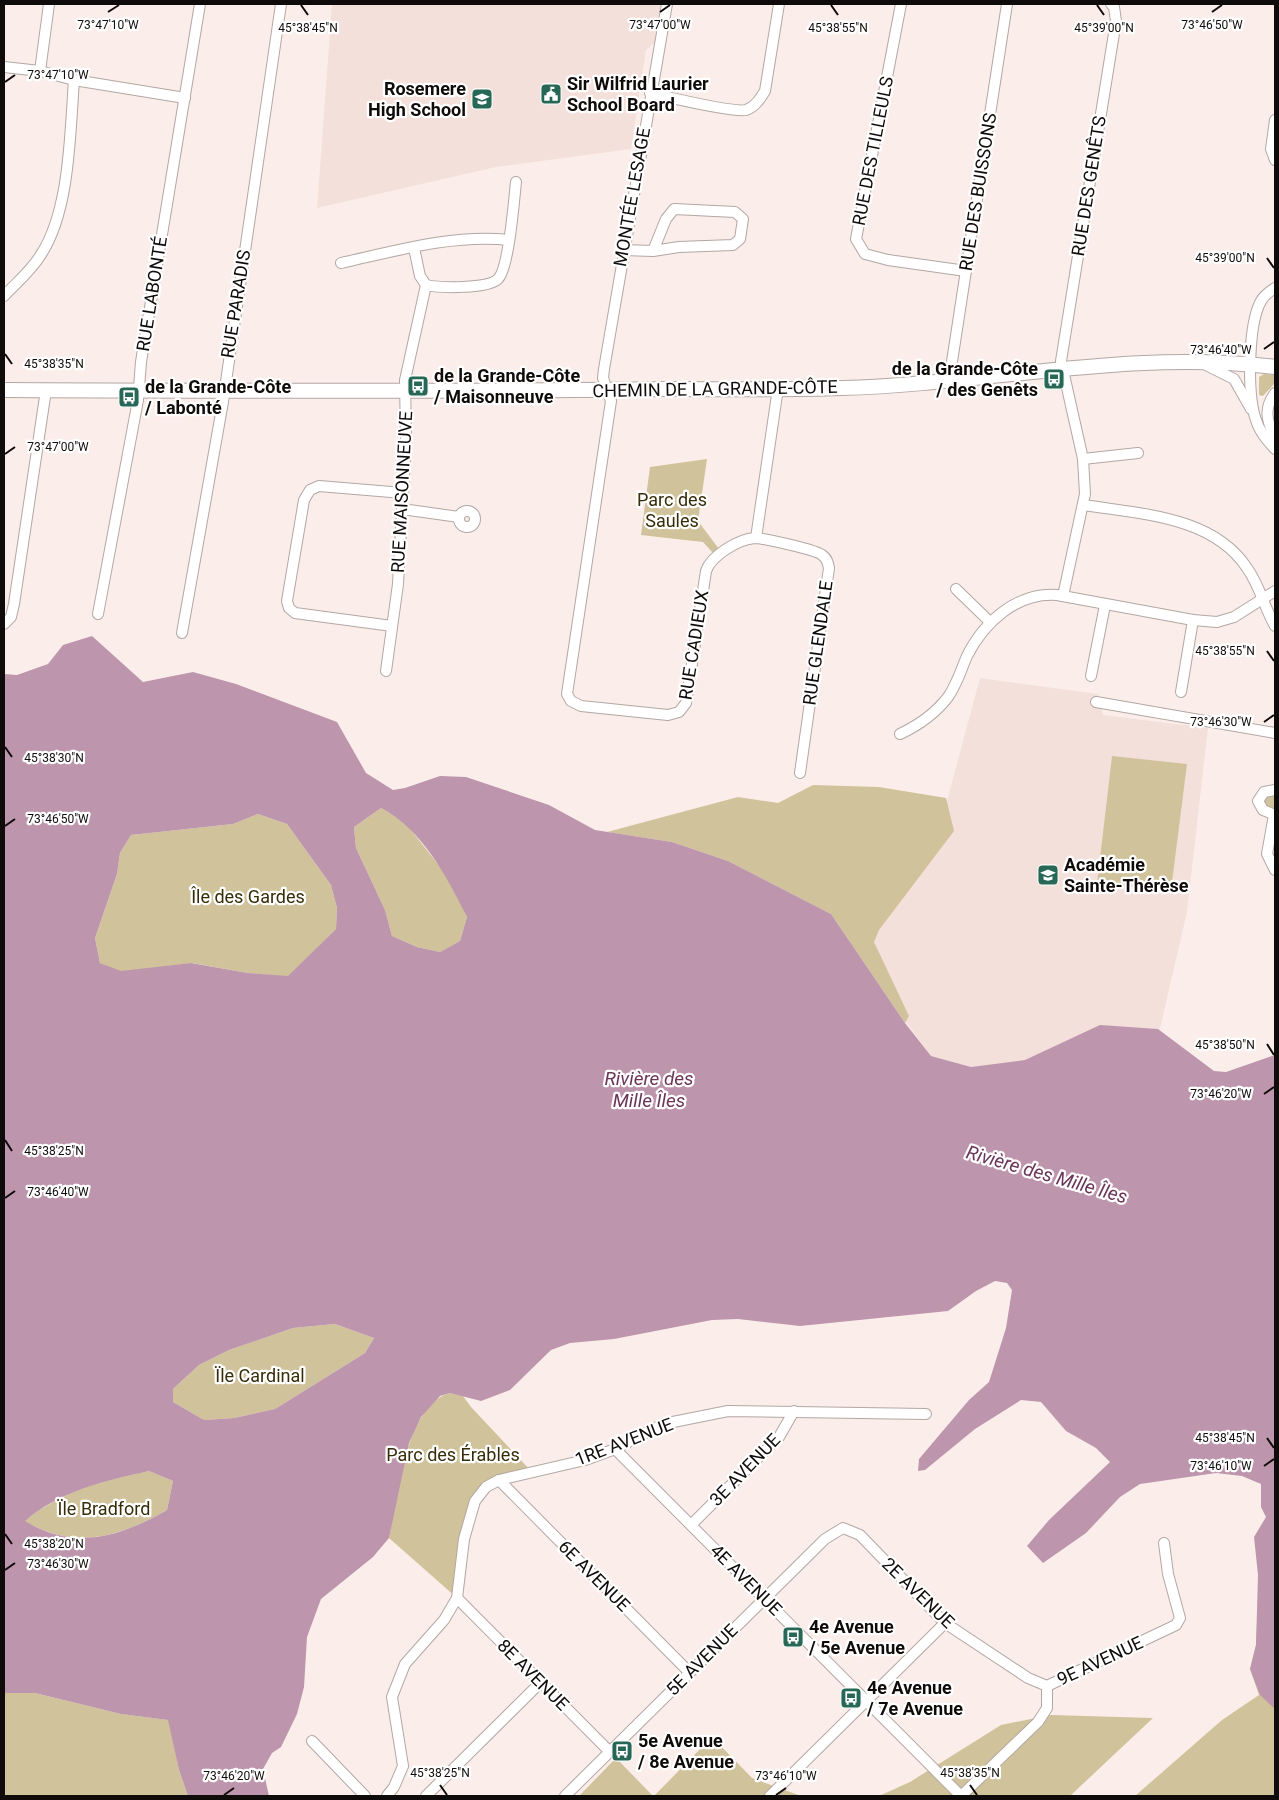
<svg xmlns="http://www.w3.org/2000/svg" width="1279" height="1800" viewBox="0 0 1279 1800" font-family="Roboto,sans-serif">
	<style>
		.built { fill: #f4e0da }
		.green { fill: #d0c29a }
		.water { fill: #bd95ad; fill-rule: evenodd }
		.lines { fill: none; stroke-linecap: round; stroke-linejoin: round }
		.minor-casing { stroke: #b3a7a3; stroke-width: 12 }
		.major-casing { stroke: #b3a7a3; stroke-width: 16 }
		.minor { stroke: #fff; stroke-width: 10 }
		.major { stroke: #fff; stroke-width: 14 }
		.ticks { fill: none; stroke: #0f0b0a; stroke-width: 2 }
		.labels { text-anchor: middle; stroke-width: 4.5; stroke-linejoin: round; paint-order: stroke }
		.poi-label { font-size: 18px; font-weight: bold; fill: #0f0b0a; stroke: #fff; text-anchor: start }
		.street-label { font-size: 18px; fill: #0f0b0a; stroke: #fff }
		.park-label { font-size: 18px; fill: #372c08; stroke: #fff }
		.water-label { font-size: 19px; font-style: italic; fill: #6a3558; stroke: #fff }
		.ticks-label { font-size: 12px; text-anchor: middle; fill: #0f0b0a; stroke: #fff; stroke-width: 4.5; stroke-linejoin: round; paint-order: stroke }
	</style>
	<rect width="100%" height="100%" fill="#fbeeea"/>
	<g class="built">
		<polygon points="332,4 667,4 661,38 646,50 631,149 496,167 317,208"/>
		<polygon points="980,678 1098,694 1103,715 1208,728 1187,912 1160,1029 1101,1027 1025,1062 971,1067 931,1056 848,943 937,838"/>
	</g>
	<g class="green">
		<polygon points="1264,374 1275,375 1275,383 1263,396 1259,395 1259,377"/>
		<polygon points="707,459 698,521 719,549 713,553 703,542 641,535 650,467"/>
		<polygon points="1112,756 1187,764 1171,890 1097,884"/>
		<polygon points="813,785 879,787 946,798 954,831 879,930 874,942 909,1016 905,1023 831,914 728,861 672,842 607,832 738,797 778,803"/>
		<polygon points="1269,795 1275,796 1275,809 1265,807 1263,798"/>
		<polygon points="381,808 404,821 448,877 467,917 460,941 440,952 417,947 392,936 385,910 356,848 354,827"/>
		<polygon points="258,814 287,824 331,885 337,908 336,929 288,977 248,973 192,963 121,972 100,963 95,938 117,874 120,853 131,835 233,824"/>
		<polygon points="335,1324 374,1338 365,1353 275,1409 234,1418 204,1420 173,1402 172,1390 199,1365 229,1350 293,1328"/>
		<path d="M450 1393 463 1396 471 1407 532 1472 499 1480 475 1501 457 1598 389 1538C397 1500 405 1405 450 1393Z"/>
		<path d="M149 1471 173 1481 167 1510C118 1538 75 1550 24 1521 67 1489 98 1482 149 1471Z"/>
		<polygon points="1257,1623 1275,1628 1275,1796 1135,1796 1222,1720 1259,1695 1250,1669 1256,1645"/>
		<polygon points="4,1693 35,1693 121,1714 169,1720 179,1770 188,1796 4,1796"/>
		<polygon points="1051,1715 1153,1718 1070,1796 879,1796 910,1782 1001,1725"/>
		<polygon points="712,1737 752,1778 801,1796 654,1796"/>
		<polygon points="616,1758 653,1796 580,1795"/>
	</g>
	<path class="water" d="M92 636 143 682 193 672 236 684 337 722 366 773 393 790 405 788 440 776 466 777 549 805 595 830 672 842 728 861 831 914 905 1023 931 1056 971 1067 1025 1060 1100 1025 1158 1029 1214 1071 1226 1072 1275 1055V1709L1260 1695 1250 1669 1256 1645 1258 1575 1254 1537 1266 1517 1261 1507V1484L1242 1476 1216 1473 1140 1484 1120 1497 1086 1533 1043 1563 1027 1546 1049 1520 1110 1462 1096 1448 1066 1431 1041 1402 1021 1400 975 1429 925 1470 918 1471 919 1459 969 1400 989 1382 1006 1328 1012 1290 1007 1283 995 1281 976 1291 948 1311 800 1326 738 1319 712 1320 614 1339 570 1343 551 1350 510 1390 481 1401 450 1393 440 1396 421 1417 409 1443 389 1538 373 1557 321 1599 307 1637 304 1687 297 1714 281 1747 272 1753 263 1769 269 1796H188L179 1770 168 1720 121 1714 35 1693H4V674L17 675 48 664 63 645ZM381 808C422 829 447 877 467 917L460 941 440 952 417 947 392 936 385 910 356 848 354 827ZM258 814 287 824 331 885 337 908 336 929 288 976 248 973 191 963 121 971 100 963 95 938 117 874 120 853 131 835 233 824ZM335 1324 374 1338 365 1353 275 1409 234 1418 204 1420 173 1402V1389L199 1365 229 1350 293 1328ZM149 1471 173 1481 167 1510C120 1537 74 1551 25 1521 60 1491 104 1481 149 1471Z"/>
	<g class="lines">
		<g class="minor-casing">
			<g id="minor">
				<path d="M667 4 604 369 603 378 611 401 567 694 571 701 581 706 668 715 679 712 686 703 706 571C711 556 738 539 755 538 763 538 817 550 822 555 827 558 828 563 829 568L800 773"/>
				<polyline points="901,4 856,239 865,254 888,260 966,271"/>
				<polyline points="4,67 40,71 74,80 185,98"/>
				<polyline points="40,71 49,4"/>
				<path d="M650 93C668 97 732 113 746 110 755 107 760 99 765 91L779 4"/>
				<polyline points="1275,120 1271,149 1275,160"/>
				<path d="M414 248 420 276 426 285C440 288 488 289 498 279 509 268 514 200 516 182"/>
				<polyline points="623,250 653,251 679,247 733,245 740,239 743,219 735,212 674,209 666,219 653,251"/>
				<path d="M341 263C395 251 453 234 509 240"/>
				<path d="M1275 288C1269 292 1264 295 1261 301 1248 324 1247 395 1256 420 1259 431 1267 440 1275 449"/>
				<path d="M4 296C16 283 31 271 40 256 70 212 70 133 74 80"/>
				<polyline points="1202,363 1234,379 1251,409"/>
				<polyline points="949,381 1007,4"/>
				<path d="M1275 393C1263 409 1267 421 1275 438"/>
				<polyline points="1083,459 1138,453"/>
				<path d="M1084 505C1140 514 1213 516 1247 568 1260 586 1264 607 1275 626"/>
				<polyline points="402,509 459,517"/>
				<circle cx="467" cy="519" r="8"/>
				<polyline points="756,538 778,388"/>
				<polyline points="956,589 990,622"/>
				<polyline points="1063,596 1085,494 1083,459 1061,361 1116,21 1114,7 1111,4"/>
				<polyline points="98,614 138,400 141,362 200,4"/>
				<polyline points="4,624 11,617 14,604 46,390"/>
				<polyline points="392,626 295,613 289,608 287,601 304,500 310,490 319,486 403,493"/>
				<polyline points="182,633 223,402 281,4"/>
				<polyline points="386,671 398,584 406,440 405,380 426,285"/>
				<polyline points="1091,676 1105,605"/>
				<polyline points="1181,692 1193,620"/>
				<polyline points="1096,702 1275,733"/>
				<path d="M900 734C919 725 935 714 948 697 957 684 961 670 967 656 984 622 1017 592 1057 595L1193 620 1217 622 1234 617 1275 591"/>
				<polyline points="1275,790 1264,792 1258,801 1263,810 1275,815"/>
				<polyline points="1274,815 1267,854 1275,870"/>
				<polyline points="615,1449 961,1796"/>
				<polyline points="499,1480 689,1672"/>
				<polyline points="691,1525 779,1437 794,1411"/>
				<polyline points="457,1598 610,1752"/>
				<polyline points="1047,1686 1176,1625 1180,1618 1168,1574 1164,1543"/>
				<polyline points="312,1741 365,1796"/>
				<polyline points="387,1796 394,1787 403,1766 392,1697 405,1664 444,1620 457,1598 464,1539 475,1501 486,1487 499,1480 585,1460 615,1449 663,1424 728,1411 926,1414"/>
				<polyline points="426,1796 541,1682"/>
				<polyline points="565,1796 825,1539 843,1528 860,1535 945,1623 1028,1678 1047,1686"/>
				<polyline points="770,1796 945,1623"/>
				<polyline points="961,1796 1038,1722 1047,1708 1047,1686"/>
			</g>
		</g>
		<g class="major-casing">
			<path id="major" d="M4 390C226 391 447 392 669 389 727 389 784 390 842 388 986 384 1131 349 1275 367"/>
		</g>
		<use href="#minor" class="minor"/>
		<use href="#major" class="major"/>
	</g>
	<path class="ticks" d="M301 5 308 15M831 5 838 15M1097 5 1104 15M108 12 119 5M660 12 670 5M1212 12 1222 5M5 82 15 75M1267 258 1274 268M1264 349 1274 342M5 354 12 364M5 454 15 447M1267 651 1274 661M1264 722 1274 715M5 747 12 757M5 826 15 819M1267 1044 1274 1055M1264 1094 1274 1087M5 1140 12 1151M5 1198 15 1191M1267 1438 1274 1448M1264 1466 1274 1459M5 1534 12 1544M5 1570 15 1563M440 1785 447 1795M970 1785 977 1795M224 1795 234 1788M776 1795 786 1788"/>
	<defs>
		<g id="civic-square" transform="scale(1.125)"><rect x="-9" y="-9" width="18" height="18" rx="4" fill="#276755" stroke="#fff"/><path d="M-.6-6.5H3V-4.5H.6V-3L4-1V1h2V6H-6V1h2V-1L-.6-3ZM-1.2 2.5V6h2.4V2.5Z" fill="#fff"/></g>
		<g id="school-square" transform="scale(1.125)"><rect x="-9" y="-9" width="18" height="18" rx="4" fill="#276755" stroke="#fff"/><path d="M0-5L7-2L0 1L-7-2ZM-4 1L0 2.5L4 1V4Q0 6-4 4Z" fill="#fff"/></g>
		<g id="bus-square" transform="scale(1.125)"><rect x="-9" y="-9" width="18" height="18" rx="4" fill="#276755" stroke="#fff"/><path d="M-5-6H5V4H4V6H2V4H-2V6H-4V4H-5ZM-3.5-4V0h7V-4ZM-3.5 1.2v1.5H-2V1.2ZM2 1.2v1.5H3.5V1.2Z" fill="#fff"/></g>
	</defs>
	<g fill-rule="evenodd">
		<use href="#civic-square" x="551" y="94"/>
		<use href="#school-square" x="482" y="99"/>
		<use href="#bus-square" x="1054" y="379"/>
		<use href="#bus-square" x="418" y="386"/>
		<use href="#bus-square" x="129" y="397"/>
		<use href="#school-square" x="1048" y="875"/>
		<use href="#bus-square" x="793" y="1637"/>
		<use href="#bus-square" x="851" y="1698"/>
		<use href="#bus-square" x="622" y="1751"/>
	</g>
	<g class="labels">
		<g class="poi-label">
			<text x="567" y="90">Sir Wilfrid Laurier<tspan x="567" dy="21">School Board</tspan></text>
			<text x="466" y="95" text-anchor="end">Rosemere<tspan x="466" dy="21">High School</tspan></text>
			<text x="1038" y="375" text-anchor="end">de la Grande-Côte<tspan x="1038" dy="21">/ des Genêts</tspan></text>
			<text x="434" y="382">de la Grande-Côte<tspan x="434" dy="21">/ Maisonneuve</tspan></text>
			<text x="145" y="393">de la Grande-Côte<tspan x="145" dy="21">/ Labonté</tspan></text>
			<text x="1064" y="871">Académie<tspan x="1064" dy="21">Sainte-Thérèse</tspan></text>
			<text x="809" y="1633">4e Avenue<tspan x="809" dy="21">/ 5e Avenue</tspan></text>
			<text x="867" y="1694">4e Avenue<tspan x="867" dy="21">/ 7e Avenue</tspan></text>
			<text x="638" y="1747">5e Avenue<tspan x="638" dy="21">/ 8e Avenue</tspan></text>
		</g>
		<g class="street-label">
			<text transform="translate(873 151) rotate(-79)" y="6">RUE DES TILLEULS</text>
			<text transform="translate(1089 186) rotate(-81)" y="6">RUE DES GENÊTS</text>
			<text transform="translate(978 192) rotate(-81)" y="6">RUE DES BUISSONS</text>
			<text transform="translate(632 197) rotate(-80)" y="6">MONTÉE LESAGE</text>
			<text transform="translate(152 294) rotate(-81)" y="6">RUE LABONTÉ</text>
			<text transform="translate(236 304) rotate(-81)" y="6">RUE PARADIS</text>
			<text transform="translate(715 389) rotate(-1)" y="6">CHEMIN DE LA GRANDE-CÔTE</text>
			<text transform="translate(402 492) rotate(-87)" y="6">RUE MAISONNEUVE</text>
			<text transform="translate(818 643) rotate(-82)" y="6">RUE GLENDALE</text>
			<text transform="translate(694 645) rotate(-81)" y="6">RUE CADIEUX</text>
			<text transform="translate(624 1442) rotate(-21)" y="6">1RE AVENUE</text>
			<text transform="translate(745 1470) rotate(-46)" y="6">3E AVENUE</text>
			<text transform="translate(594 1576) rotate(45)" y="6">6E AVENUE</text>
			<text transform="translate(746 1580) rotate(45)" y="6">4E AVENUE</text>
			<text transform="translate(918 1593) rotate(44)" y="6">2E AVENUE</text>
			<text transform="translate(702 1660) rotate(-45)" y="6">5E AVENUE</text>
			<text transform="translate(1100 1661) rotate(-25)" y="6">9E AVENUE</text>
			<text transform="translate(533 1675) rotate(45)" y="6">8E AVENUE</text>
		</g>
		<g class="park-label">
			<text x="672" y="506">Parc des<tspan x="672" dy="21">Saules</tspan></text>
			<text x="248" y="903">Île des Gardes</text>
			<text x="260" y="1382">Ïle Cardinal</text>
			<text x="453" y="1461">Parc des Érables</text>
			<text x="104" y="1515">Ïle Bradford</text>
		</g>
		<g class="water-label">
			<text x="649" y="1085">Rivière des<tspan x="649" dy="22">Mille Îles</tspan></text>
			<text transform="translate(1047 1174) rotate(16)" y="7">Rivière des Mille Îles</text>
		</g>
	</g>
	<g class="ticks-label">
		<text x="108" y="29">73°47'10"W</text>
		<text x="660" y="29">73°47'00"W</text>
		<text x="1212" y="29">73°46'50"W</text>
		<text x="1104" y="32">45°39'00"N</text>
		<text x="308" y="32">45°38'45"N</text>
		<text x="838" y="32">45°38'55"N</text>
		<text x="58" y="79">73°47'10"W</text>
		<text x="1225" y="262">45°39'00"N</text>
		<text x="1221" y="354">73°46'40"W</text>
		<text x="54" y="368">45°38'35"N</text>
		<text x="58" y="451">73°47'00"W</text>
		<text x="1225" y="655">45°38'55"N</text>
		<text x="1221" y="726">73°46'30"W</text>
		<text x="54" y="762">45°38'30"N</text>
		<text x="58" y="823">73°46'50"W</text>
		<text x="1225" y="1049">45°38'50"N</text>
		<text x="1221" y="1098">73°46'20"W</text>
		<text x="54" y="1155">45°38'25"N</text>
		<text x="58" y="1196">73°46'40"W</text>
		<text x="1225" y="1442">45°38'45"N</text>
		<text x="1221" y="1470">73°46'10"W</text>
		<text x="54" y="1548">45°38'20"N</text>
		<text x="58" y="1568">73°46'30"W</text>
		<text x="440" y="1777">45°38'25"N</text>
		<text x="970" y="1777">45°38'35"N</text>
		<text x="234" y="1780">73°46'20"W</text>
		<text x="786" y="1780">73°46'10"W</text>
	</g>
	<rect width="1279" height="1800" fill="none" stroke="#0f0b0a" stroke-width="10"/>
</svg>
